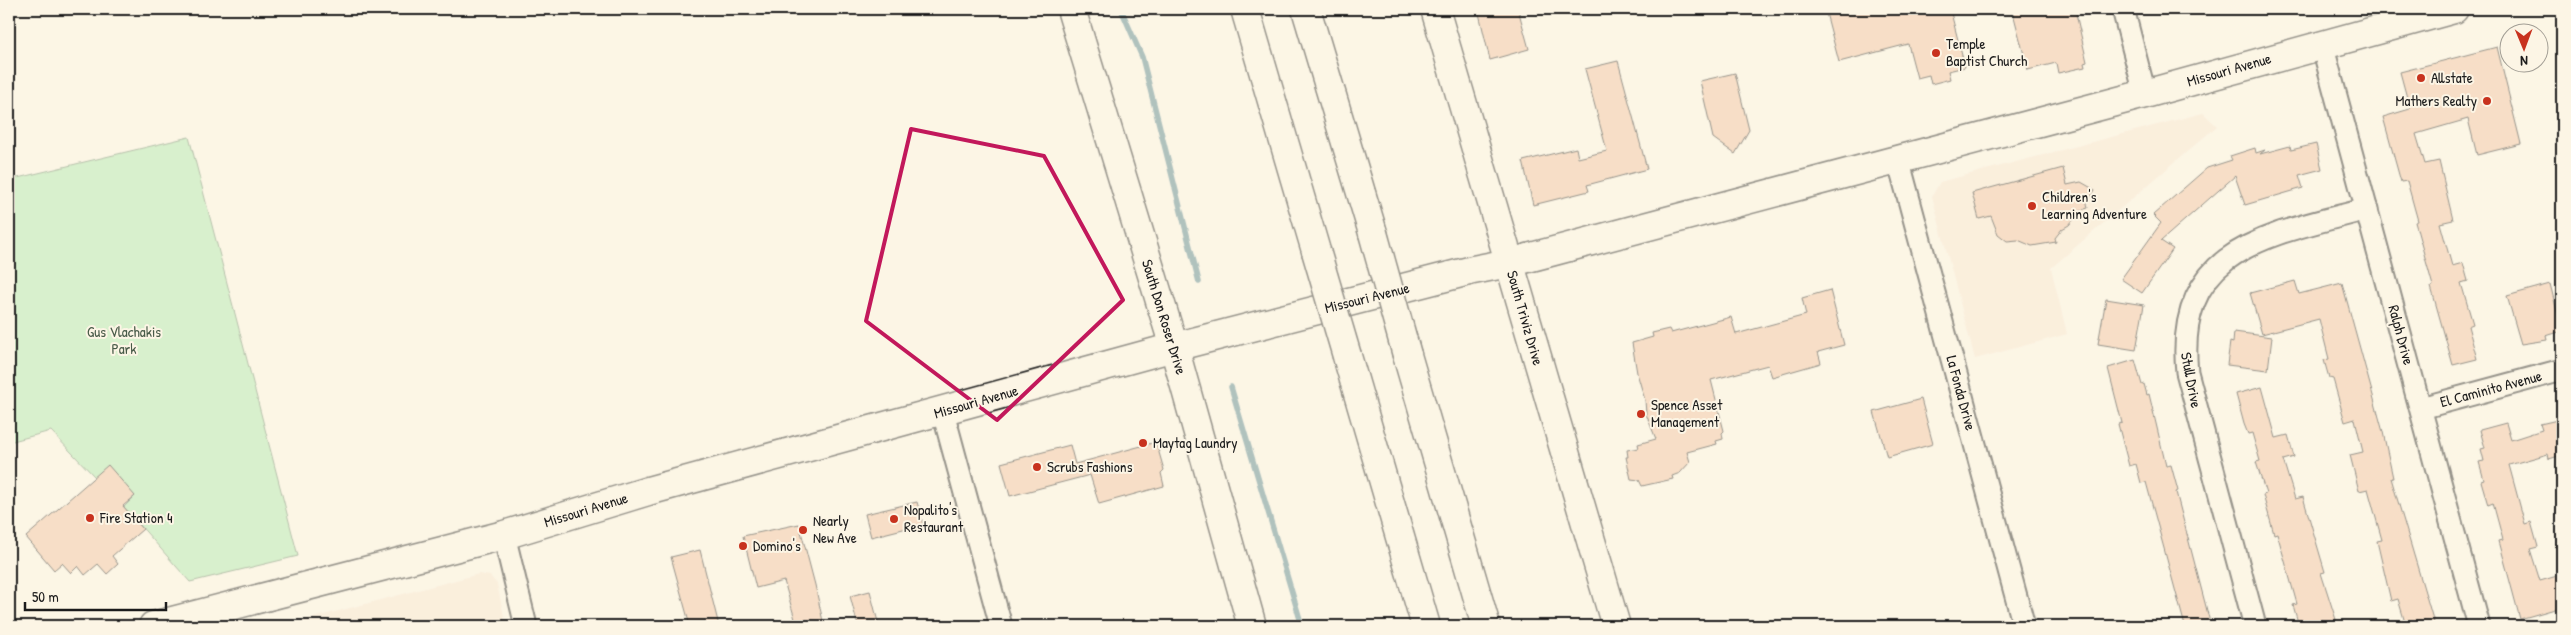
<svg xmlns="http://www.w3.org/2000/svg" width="2571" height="635" viewBox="0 0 2571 635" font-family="'Patrick Hand',sans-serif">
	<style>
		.built { fill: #f9e6d1 }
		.green { fill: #aee9af; stroke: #658266 }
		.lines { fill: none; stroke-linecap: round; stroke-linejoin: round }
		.stream { stroke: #54838d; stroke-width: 5.5 }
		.building { fill: #f2c2a2; stroke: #1c1c1c }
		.street-casing { stroke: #1c1c1c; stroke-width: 25 }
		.secondary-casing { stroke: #1c1c1c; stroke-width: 31 }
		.highway-casing { stroke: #1c1c1c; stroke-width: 31 }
		.street { stroke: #fcf5e5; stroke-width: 21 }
		.secondary { stroke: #fcf5e5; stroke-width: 28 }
		.highway { stroke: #fcf5e5; stroke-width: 28 }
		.highway-bridge-casing { stroke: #1c1c1c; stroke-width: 31; stroke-linecap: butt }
		.highway-bridge { stroke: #fcf5e5; stroke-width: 28 }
		.marked { fill: none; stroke: #c2185b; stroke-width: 4; stroke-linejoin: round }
		.poi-dot { fill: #c8321e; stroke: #fcf5e5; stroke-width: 2 }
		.labels { text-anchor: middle; stroke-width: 4; stroke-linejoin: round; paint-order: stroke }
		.poi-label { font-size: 15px; fill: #1c1c1c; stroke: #fcf5e5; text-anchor: start }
		.street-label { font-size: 15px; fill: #1c1c1c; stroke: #fcf5e5 }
		.park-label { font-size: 15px; fill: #485a48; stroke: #fcf5e5 }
	</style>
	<rect width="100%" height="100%" fill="#fcf5e5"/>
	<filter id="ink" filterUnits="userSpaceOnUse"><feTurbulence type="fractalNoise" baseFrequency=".02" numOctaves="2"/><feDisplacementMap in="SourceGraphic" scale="10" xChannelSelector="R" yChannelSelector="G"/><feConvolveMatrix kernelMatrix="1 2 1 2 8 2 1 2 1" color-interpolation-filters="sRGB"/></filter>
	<g filter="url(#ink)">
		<g class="built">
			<polygon points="2203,113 2217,126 2051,268 2067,334 1975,359 1932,196 1940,182"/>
			<polygon points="479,574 490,576 497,584 506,626 282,626"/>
		</g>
		<polygon class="green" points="189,137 298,556 190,582 124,507 135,496 95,477 51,431 9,442 9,180"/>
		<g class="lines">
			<g class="stream">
				<polyline points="1121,9 1142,57 1199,282"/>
				<polyline points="1231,387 1302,626"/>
			</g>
		</g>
		<g class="building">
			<polygon points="1478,9 1518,9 1529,49 1490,60"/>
			<polygon points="1825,9 1950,9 1965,67 1948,71 1950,79 1931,84 1929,75 1917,78 1908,44 1839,62"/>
			<polygon points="2012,9 2075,9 2087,62 2084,63 2085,67 2058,73 2056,63 2028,70"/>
			<polygon points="2497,47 2521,144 2477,155 2468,119 2416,134 2425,164 2439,161 2453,220 2440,223 2452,266 2463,263 2468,281 2461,283 2473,324 2468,326 2477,359 2453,365 2431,287 2433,286 2415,222 2418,221 2407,181 2401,182 2383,117 2410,109 2400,72"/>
			<polygon points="1618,61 1647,169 1587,185 1589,191 1533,205 1523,161 1576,148 1578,158 1607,151 1585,69"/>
			<polygon points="1735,73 1749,130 1735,154 1713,138 1700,81"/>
			<polygon points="2316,144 2322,169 2299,175 2303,188 2245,205 2235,176 2161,241 2173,249 2142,293 2121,279 2161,223 2153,215 2207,168 2232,160 2230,156 2255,148 2256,153 2265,150 2260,154 2290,146 2291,150"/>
			<polygon points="2063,168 2067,185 2081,182 2095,190 2087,203 2088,208 2081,210 2082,217 2074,219 2069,225 2062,229 2055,238 2056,242 2032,246 2018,240 2007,241 1998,234 1991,216 1979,219 1972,193"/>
			<polygon points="2295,281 2299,294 2342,283 2383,432 2393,478 2391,478 2435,626 2406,626 2398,599 2391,601 2377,541 2382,540 2368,489 2359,491 2350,455 2363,452 2355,419 2345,422 2333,379 2329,378 2324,360 2329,359 2319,319 2262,334 2250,293"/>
			<polygon points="2550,284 2562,331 2546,336 2547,340 2521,344 2507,296"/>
			<polygon points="1830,290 1844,345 1818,352 1821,363 1772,377 1768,365 1711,380 1724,431 1722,433 1723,439 1716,441 1717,444 1687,452 1690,462 1680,473 1672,476 1673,479 1642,486 1639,480 1631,479 1626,457 1628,457 1627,450 1639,448 1638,444 1656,439 1646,414 1645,400 1637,373 1632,343 1653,337 1652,333 1669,329 1671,333 1731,317 1736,334 1806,315 1802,298"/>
			<polygon points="2106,299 2144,305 2136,350 2098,344"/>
			<polygon points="2234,332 2272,337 2268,370 2227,365 2230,342 2233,343"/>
			<polygon points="2135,360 2142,385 2144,384 2147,395 2149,394 2166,466 2171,465 2178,491 2176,492 2211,626 2185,626 2146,482 2141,483 2136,464 2129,466 2118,424 2122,423 2108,368"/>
			<polygon points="2262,387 2276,438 2288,435 2294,457 2283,460 2295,499 2303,497 2325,572 2321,573 2338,626 2299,626 2293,605 2297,604 2277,533 2274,534 2263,495 2266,494 2256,462 2260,461 2252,433 2248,434 2244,424 2236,394"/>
			<polygon points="1921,399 1933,444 1887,457 1874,412"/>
			<polygon points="2562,419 2562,455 2549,459 2548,454 2509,465 2525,524 2531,522 2538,547 2530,549 2540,581 2557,576 2562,597 2562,607 2520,619 2499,541 2503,540 2493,503 2488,505 2481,481 2484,480 2479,462 2484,461 2481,449 2485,448 2480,430 2506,423 2511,440 2542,430 2540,424"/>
			<polygon points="1156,442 1164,470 1161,473 1164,486 1099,504 1090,475 1010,496 1001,463 1070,445 1075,464"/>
			<polygon points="108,465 135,496 123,506 143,529 112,556 118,564 107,574 98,564 85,575 78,566 71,573 62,563 54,570 26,537"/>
			<polygon points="917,502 923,524 871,537 865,514"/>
			<polygon points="799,524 815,585 824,626 797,626 784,581 756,588 743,536"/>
			<polygon points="700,550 719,626 690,626 671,557"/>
			<polygon points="870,591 879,626 858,626 850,596"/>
		</g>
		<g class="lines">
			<g class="street-casing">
				<g id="street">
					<polyline points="2123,9 2145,94"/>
					<polyline points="2322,44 2479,626"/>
					<polyline points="1898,159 2024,626"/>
					<polyline points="2421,408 2562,370"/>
					<polyline points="943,412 1001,626"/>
					<polyline points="504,535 526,626"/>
					<path d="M2255 626 2187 372C2174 246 2271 235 2367 209"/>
				</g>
			</g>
			<g class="secondary-casing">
				<g id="secondary">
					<polyline points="1071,9 1174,347 1252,626"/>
					<polyline points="1435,9 1616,626"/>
					<polyline points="153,626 504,535 648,491 1174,347 1473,270 1509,263 2145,94 2454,9"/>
				</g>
			</g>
			<g class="highway-casing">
				<g id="highway">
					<polyline points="1245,9 1316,251"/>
					<polyline points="1306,9 1373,233"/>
					<polyline points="1407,355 1486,626"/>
					<polyline points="1347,356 1426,626"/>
				</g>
			</g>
			<use href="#street" class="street"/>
			<use href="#secondary" class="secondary"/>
			<use href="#highway" class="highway"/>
			<g class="highway-bridge-casing">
				<g id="highway-bridge">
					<polyline points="1373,233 1407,355"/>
					<polyline points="1316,251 1347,356"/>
				</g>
			</g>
			<use href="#highway-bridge" class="highway-bridge"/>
		</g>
	</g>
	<path d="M0 0H2571V635H0ZM911 129 1044 156 1123 300 997 420 866 321Z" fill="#fcf5e5" fill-opacity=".55" fill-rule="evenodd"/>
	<path class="marked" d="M911 129 1044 156 1123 300 997 420 866 321Z"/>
	<g class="poi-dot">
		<circle cx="1936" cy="53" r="5"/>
		<circle cx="2421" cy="78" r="5"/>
		<circle cx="2487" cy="101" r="5"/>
		<circle cx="2032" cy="206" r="5"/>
		<circle cx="1641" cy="414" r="5"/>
		<circle cx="1143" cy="443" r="5"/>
		<circle cx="1037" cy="467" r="5"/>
		<circle cx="90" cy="518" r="5"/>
		<circle cx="894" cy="519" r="5"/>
		<circle cx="803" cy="530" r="5"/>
		<circle cx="743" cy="546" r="5"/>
	</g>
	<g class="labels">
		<g class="poi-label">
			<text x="1946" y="49">Temple<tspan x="1946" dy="17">Baptist Church</tspan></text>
			<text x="2431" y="83">Allstate</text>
			<text x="2477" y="106" text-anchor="end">Mathers Realty</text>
			<text x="2042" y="202">Children's<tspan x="2042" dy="17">Learning Adventure</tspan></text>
			<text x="1651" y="410">Spence Asset<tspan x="1651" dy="17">Management</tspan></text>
			<text x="1153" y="448">Maytag Laundry</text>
			<text x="1047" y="472">Scrubs Fashions</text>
			<text x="904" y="515">Nopalito's<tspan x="904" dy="17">Restaurant</tspan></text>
			<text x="100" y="523">Fire Station 4</text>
			<text x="813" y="526">Nearly<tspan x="813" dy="17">New Ave</tspan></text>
			<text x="753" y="551">Domino's</text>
		</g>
		<g class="street-label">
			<text transform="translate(2229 70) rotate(-16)" y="5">Missouri Avenue</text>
			<text transform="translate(1367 298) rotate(-14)" y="5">Missouri Avenue</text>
			<text transform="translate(1164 317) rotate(73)" y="5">South Don Roser Drive</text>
			<text transform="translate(1525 318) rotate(74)" y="5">South Triviz Drive</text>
			<text transform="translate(2401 335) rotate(75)" y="5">Ralph Drive</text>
			<text transform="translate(2191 380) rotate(79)" y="5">Stull Drive</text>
			<text transform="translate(2491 389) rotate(-15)" y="5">El Caminito Avenue</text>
			<text transform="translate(1961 393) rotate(75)" y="5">La Fonda Drive</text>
			<text transform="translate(976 402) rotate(-16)" y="5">Missouri Avenue</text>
			<text transform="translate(586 510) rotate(-17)" y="5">Missouri Avenue</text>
		</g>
		<g class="park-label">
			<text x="124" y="337">Gus Vlachakis<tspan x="124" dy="17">Park</tspan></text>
		</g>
	</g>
	<rect width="2571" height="635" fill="none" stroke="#fcf5e5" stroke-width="30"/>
	<rect x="15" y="15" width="2541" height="605" fill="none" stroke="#1c1c1c" stroke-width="2" filter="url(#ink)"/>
	<g transform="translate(2524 48) rotate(179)"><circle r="24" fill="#fcf5e5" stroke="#a29e95"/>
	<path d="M0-4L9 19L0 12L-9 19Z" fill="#c8321e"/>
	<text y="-8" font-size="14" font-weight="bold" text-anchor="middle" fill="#1c1c1c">N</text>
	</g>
	<path d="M25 602v8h141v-8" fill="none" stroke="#1c1c1c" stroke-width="2.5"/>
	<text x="32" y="602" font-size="15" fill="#1c1c1c" stroke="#fcf5e5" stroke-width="4" paint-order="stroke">50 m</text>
</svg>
